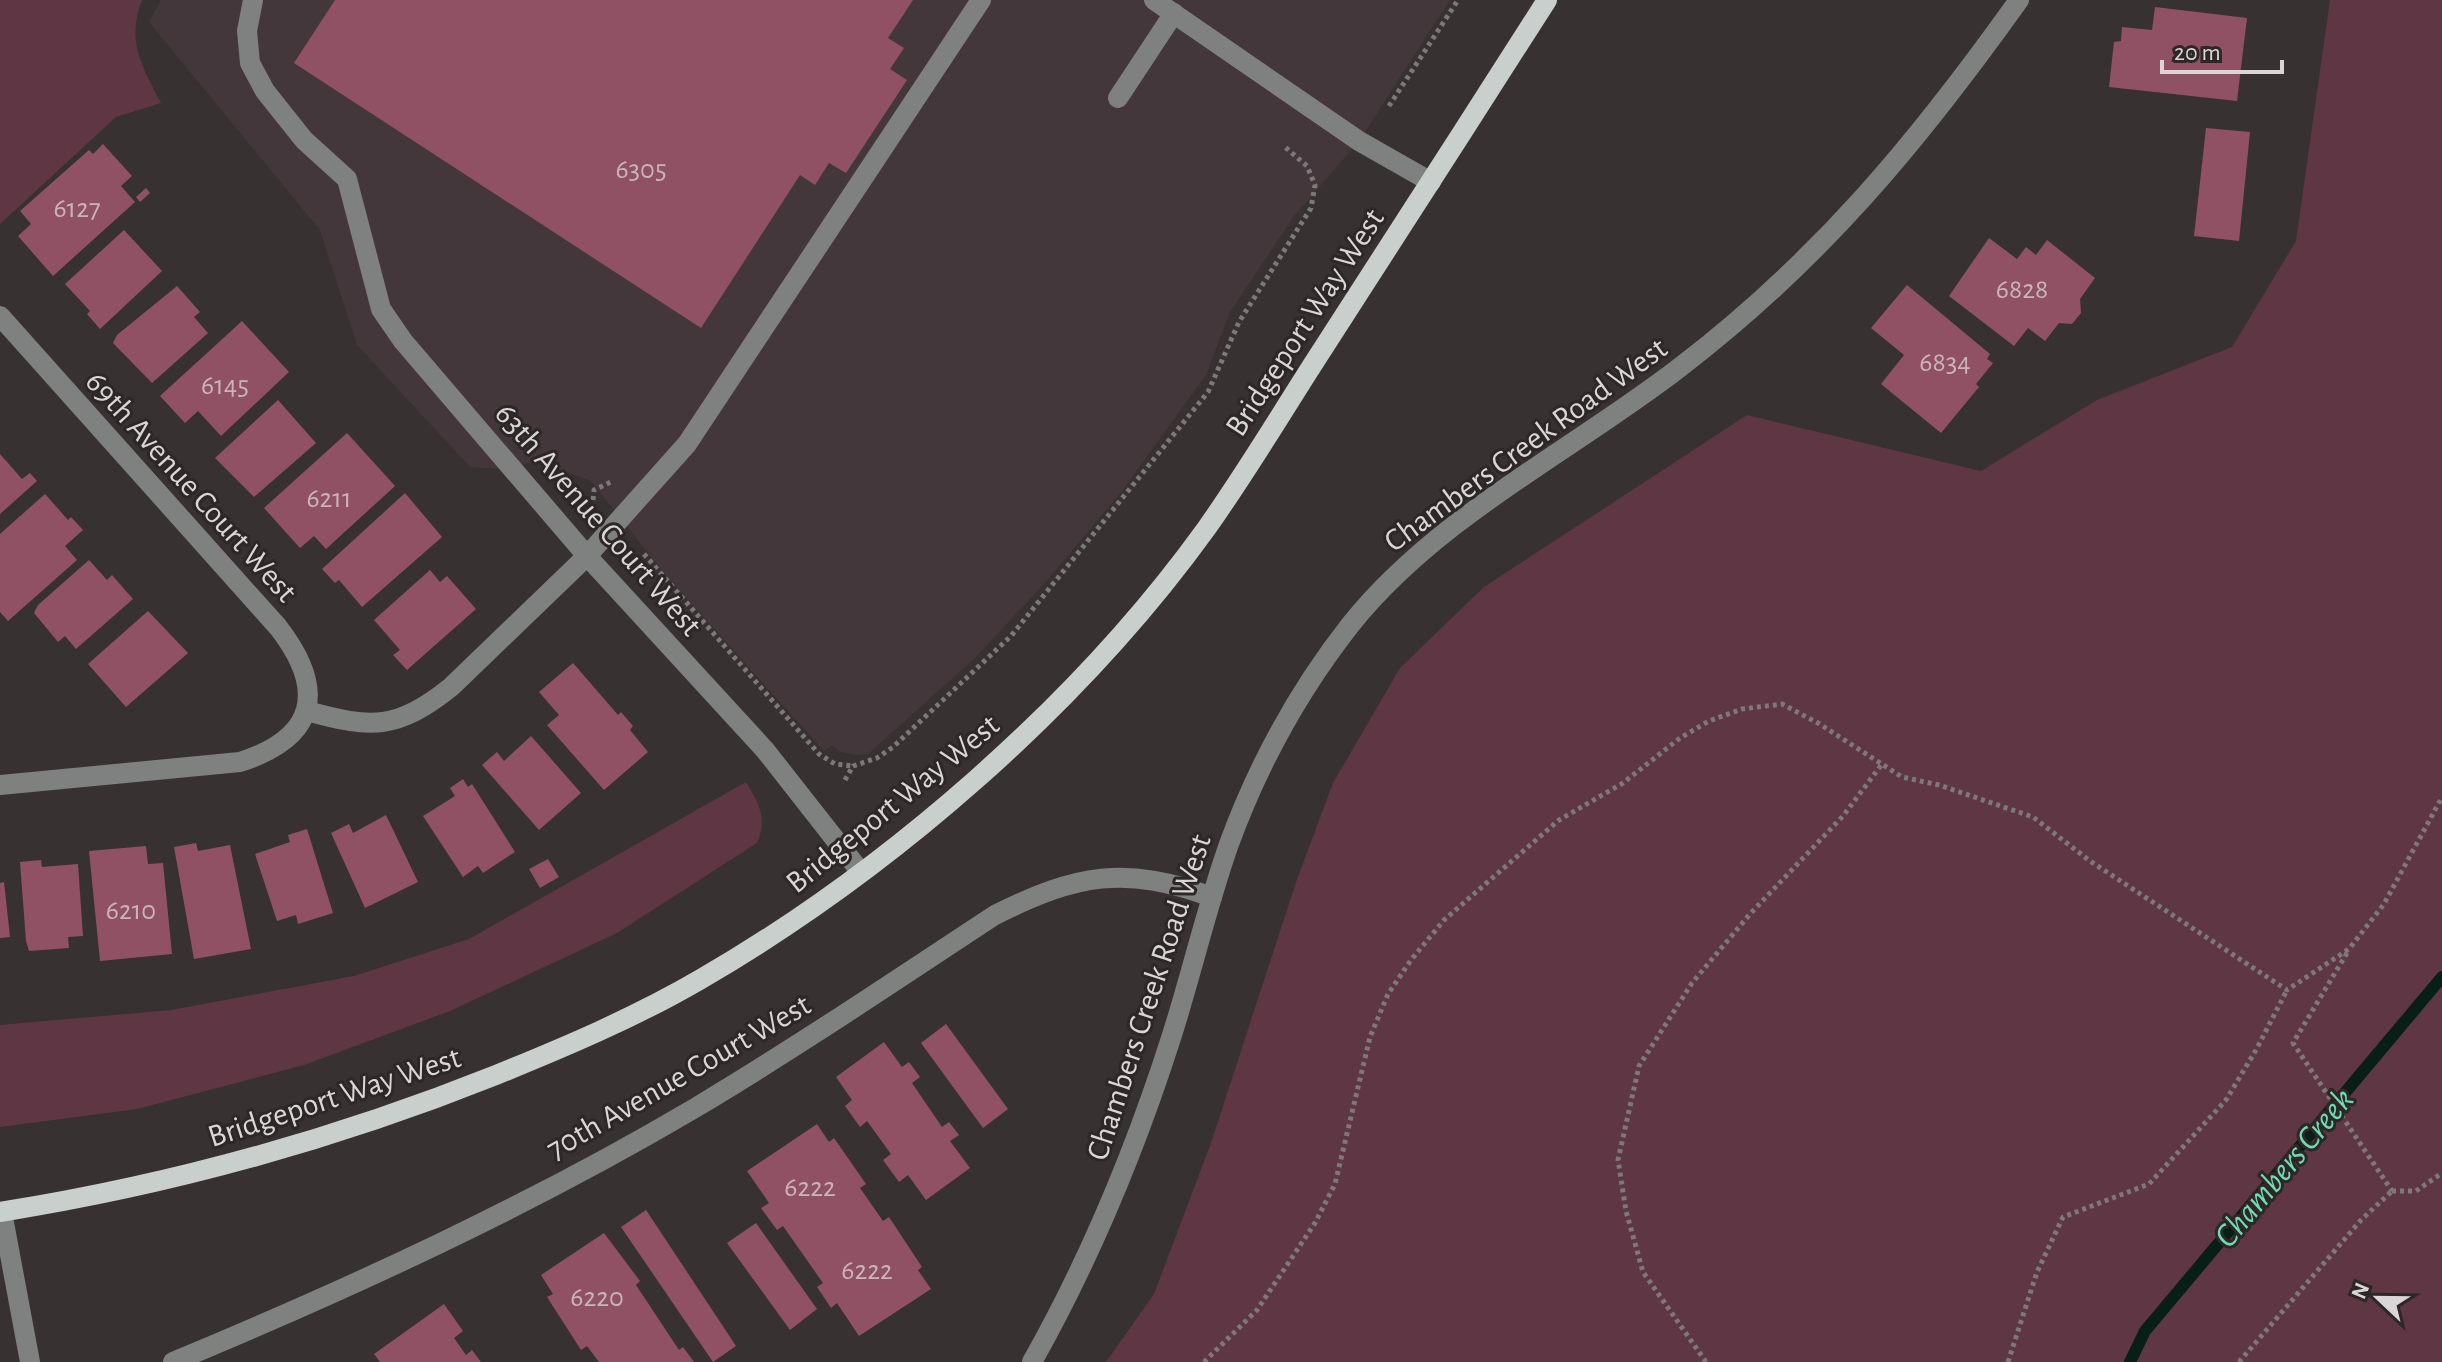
<svg xmlns="http://www.w3.org/2000/svg" width="2442" height="1362" viewBox="0 0 2442 1362" font-family="'Alegreya Sans',sans-serif">
	<style>
		.built { fill: #44373b }
		.green { fill: #5f3643 }
		.lines { fill: none; stroke-linecap: round; stroke-linejoin: round }
		.stream { stroke: #071f16; stroke-width: 12 }
		.building { fill: #915165 }
		.path { stroke: #7d7879; stroke-width: 5; stroke-dasharray: 4 4; stroke-linecap: butt }
		.minor { stroke: #7e817f; stroke-width: 20 }
		.major { stroke: #c8cfcc; stroke-width: 20 }
		.labels { text-anchor: middle; stroke-width: 6; stroke-linejoin: round; paint-order: stroke }
		.number-label { font-size: 28px; fill: #c8b5ba }
		.street-label { font-size: 32px; fill: #dad6d7; stroke: #2d2728 }
		.water-label { font-size: 34px; font-style: italic; fill: #6fdbb0; stroke: #2d2728 }
	</style>
	<rect width="100%" height="100%" fill="#373132"/>
	<polygon class="built" points="161,0 1450,0 1359,141 1294,216 1230,312 1206,375 1122,491 1044,584 974,659 868,754 857,755 840,752 832,745 824,751 664,573 591,481 548,465 530,463 502,469 470,467 357,345 320,230 149,22"/>
	<g class="green">
		<path d="M0 0H142C126 42 142 66 161 103L116 117 0 224Z"/>
		<polygon points="2330,0 2442,0 2442,1362 1106,1362 1154,1294 1211,1143 1296,882 1333,783 1400,668 1484,587 1747,415 1981,471 2097,400 2232,347 2296,241"/>
		<path d="M746 782C759 804 768 818 757 843L617 933 450 1011 304 1065 137 1109 0 1127V1025L171 1010 354 976 469 939Z"/>
	</g>
	<g class="lines">
		<polyline class="stream" points="2130,1362 2145,1331 2442,977"/>
	</g>
	<g class="building">
		<polygon points="335,0 913,0 888,38 904,48 890,69 907,80 846,173 829,163 815,185 800,175 701,328 294,63"/>
		<polygon points="2155,7 2247,18 2237,101 2109,87 2114,42 2121,41 2122,27 2152,30"/>
		<polygon points="2206,128 2250,132 2239,241 2194,236"/>
		<polygon points="103,144 132,176 121,186 135,202 53,276 18,236 31,224 20,211 89,150 93,154"/>
		<polygon points="146,188 150,193 140,202 136,197"/>
		<polygon points="124,230 162,271 100,329 87,314 90,311 65,284"/>
		<polygon points="1989,238 2017,259 2026,247 2036,255 2047,240 2095,278 2080,299 2081,313 2072,324 2059,323 2045,341 2028,328 2014,346 1949,296"/>
		<polygon points="1907,285 1990,354 1987,359 1993,363 1976,384 1979,387 1941,433 1881,384 1904,355 1871,328"/>
		<polygon points="177,286 200,312 194,317 208,333 152,383 113,343 117,335"/>
		<polygon points="242,321 289,372 221,436 198,411 185,423 160,396"/>
		<polygon points="278,400 316,443 254,497 215,458"/>
		<polygon points="347,433 395,486 326,549 314,536 300,548 264,508"/>
		<polygon points="0,454 22,479 30,473 37,481 0,514"/>
		<polygon points="405,493 442,537 362,607 339,580 335,583 322,569"/>
		<polygon points="45,494 68,520 71,517 83,530 65,546 77,560 8,621 0,612 0,534"/>
		<polygon points="89,560 107,580 112,575 133,599 76,649 65,636 58,642 34,613 38,605"/>
		<polygon points="430,570 440,582 447,576 476,609 407,670 393,655 400,650 374,620"/>
		<polygon points="148,611 188,653 126,707 88,664"/>
		<polygon points="573,663 618,715 621,712 633,726 630,730 648,752 604,790 547,725 559,715 539,692"/>
		<polygon points="531,736 581,793 539,830 482,765 497,752 504,761"/>
		<polygon points="463,779 468,787 472,784 515,852 483,873 478,866 463,877 423,816 455,796 450,788"/>
		<polygon points="386,815 418,882 365,908 331,833 349,824 353,833"/>
		<polygon points="307,829 333,913 298,924 296,915 277,921 255,854 290,842 288,835"/>
		<polygon points="196,843 198,851 230,845 251,949 194,959 174,847"/>
		<polygon points="146,846 148,864 163,863 172,954 100,961 89,851"/>
		<polygon points="548,859 559,877 540,888 529,869"/>
		<polygon points="41,860 42,867 78,864 83,936 68,937 69,948 29,951 26,941 20,862"/>
		<polygon points="4,882 10,937 0,938 0,883"/>
		<polygon points="946,1024 1008,1109 983,1128 921,1043"/>
		<polygon points="884,1042 902,1067 909,1062 920,1077 912,1083 942,1127 949,1122 959,1135 950,1141 970,1168 926,1200 908,1175 899,1182 883,1160 891,1154 867,1121 860,1127 845,1106 852,1100 836,1077"/>
		<polygon points="817,1124 829,1142 834,1138 866,1184 860,1188 883,1221 889,1217 922,1267 918,1270 931,1289 859,1336 837,1303 831,1308 817,1287 823,1283 783,1226 777,1230 761,1208 769,1203 747,1171"/>
		<polygon points="646,1210 736,1346 713,1362 621,1227"/>
		<polygon points="756,1223 817,1309 790,1330 727,1243"/>
		<polygon points="604,1233 640,1281 636,1285 679,1350 683,1347 694,1362 599,1362 587,1346 581,1350 547,1297 553,1294 541,1275"/>
		<polygon points="444,1304 463,1331 454,1338 466,1355 472,1350 481,1362 380,1362 374,1354"/>
	</g>
	<g class="lines">
		<g class="path">
			<polyline points="1389,106 1458,0"/>
			<polyline points="593,500 594,490 611,482"/>
			<polyline points="644,554 819,754 835,764 853,766"/>
			<polyline points="845,780 853,766 877,758 893,747 1011,636 1208,392 1239,322 1311,208 1315,185 1307,166 1285,147"/>
			<polyline points="2347,953 2293,1043 2392,1191"/>
			<polyline points="2392,1191 2416,1191 2442,1173"/>
			<polyline points="1204,1362 1257,1310 1315,1223 1335,1184 1370,1037 1388,994 1411,960 1444,920 1559,820 1623,783 1680,738 1709,721 1742,709 1782,704 1818,723 1902,777 1939,785 2033,817 2090,861 2287,990 2349,949 2384,904 2442,797"/>
			<polyline points="1706,1362 1643,1272 1626,1211 1618,1160 1639,1066 1692,983 1750,914 1843,816 1882,764"/>
			<polyline points="2008,1362 2037,1272 2063,1217 2149,1184 2226,1100 2256,1050 2287,990"/>
			<polyline points="2239,1362 2361,1220 2392,1191"/>
		</g>
		<g class="minor">
			<polyline points="253,0 247,31 250,63 265,91 304,140 347,179 381,309 403,341 587,556 765,750 860,871"/>
			<polyline points="1154,0 1359,141 1431,182"/>
			<polyline points="1118,98 1174,13"/>
			<path d="M0 316 278 627C326 689 318 737 240 762L0 785"/>
			<path d="M307 711C372 729 397 730 451 687L587 556 687 444 981 0"/>
			<polyline points="2,1212 30,1362"/>
			<path d="M173 1362C351 1288 529 1206 695 1108 797 1047 896 980 995 915 1077 874 1125 865 1212 897"/>
			<path d="M1032 1362C1090 1259 1136 1148 1172 1035 1192 972 1207 906 1229 844 1258 765 1299 690 1351 624 1438 516 1570 452 1679 368 1820 260 1917 143 2019 0"/>
		</g>
		<path class="major" d="M0 1212C170 1185 336 1139 496 1075 565 1047 636 1017 701 979 889 870 1079 705 1206 529 1248 470 1285 407 1324 347 1399 231 1473 116 1547 0"/>
	</g>
	<g class="labels">
		<g class="number-label">
			<text x="641" y="178">6305</text>
			<text x="77" y="217">6127</text>
			<text x="2022" y="298">6828</text>
			<text x="1945" y="371">6834</text>
			<text x="225" y="394">6145</text>
			<text x="329" y="507">6211</text>
			<text x="131" y="919">6210</text>
			<text x="810" y="1196">6222</text>
			<text x="867" y="1279">6222</text>
			<text x="597" y="1306">6220</text>
		</g>
		<g class="street-label">
			<text transform="translate(1304 322) rotate(-57)" y="11">Bridgeport Way West</text>
			<text transform="translate(1525 444) rotate(-36)" y="11">Chambers Creek Road West</text>
			<text transform="translate(192 486) rotate(48)" y="11">69th Avenue Court West</text>
			<text transform="translate(599 519) rotate(49)" y="11">63th Avenue Court West</text>
			<text transform="translate(892 803) rotate(-39)" y="11">Bridgeport Way West</text>
			<text transform="translate(1148 997) rotate(-72)" y="11">Chambers Creek Road West</text>
			<text transform="translate(678 1076) rotate(-30)" y="11">70th Avenue Court West</text>
			<text transform="translate(334 1096) rotate(-18)" y="11">Bridgeport Way West</text>
		</g>
		<g class="water-label">
			<text transform="translate(2283 1167) rotate(-50)" y="12">Chambers Creek</text>
		</g>
	</g>
	<g transform="translate(2378 1298) rotate(292)" stroke="#2d2728" stroke-width="6" paint-order="stroke">
	<path d="M0-6L14 30L0 20L-14 30Z" fill="#dad6d7"/>
	<text y="-12" font-size="22" font-weight="bold" text-anchor="middle" fill="#dad6d7">N</text>
	</g>
	<path d="M2162 60v12h120v-12" fill="none" stroke="#dad6d7" stroke-width="4"/>
	<text x="2174" y="60" font-size="24" fill="#dad6d7" stroke="#2d2728" stroke-width="6" paint-order="stroke">20 m</text>
</svg>
